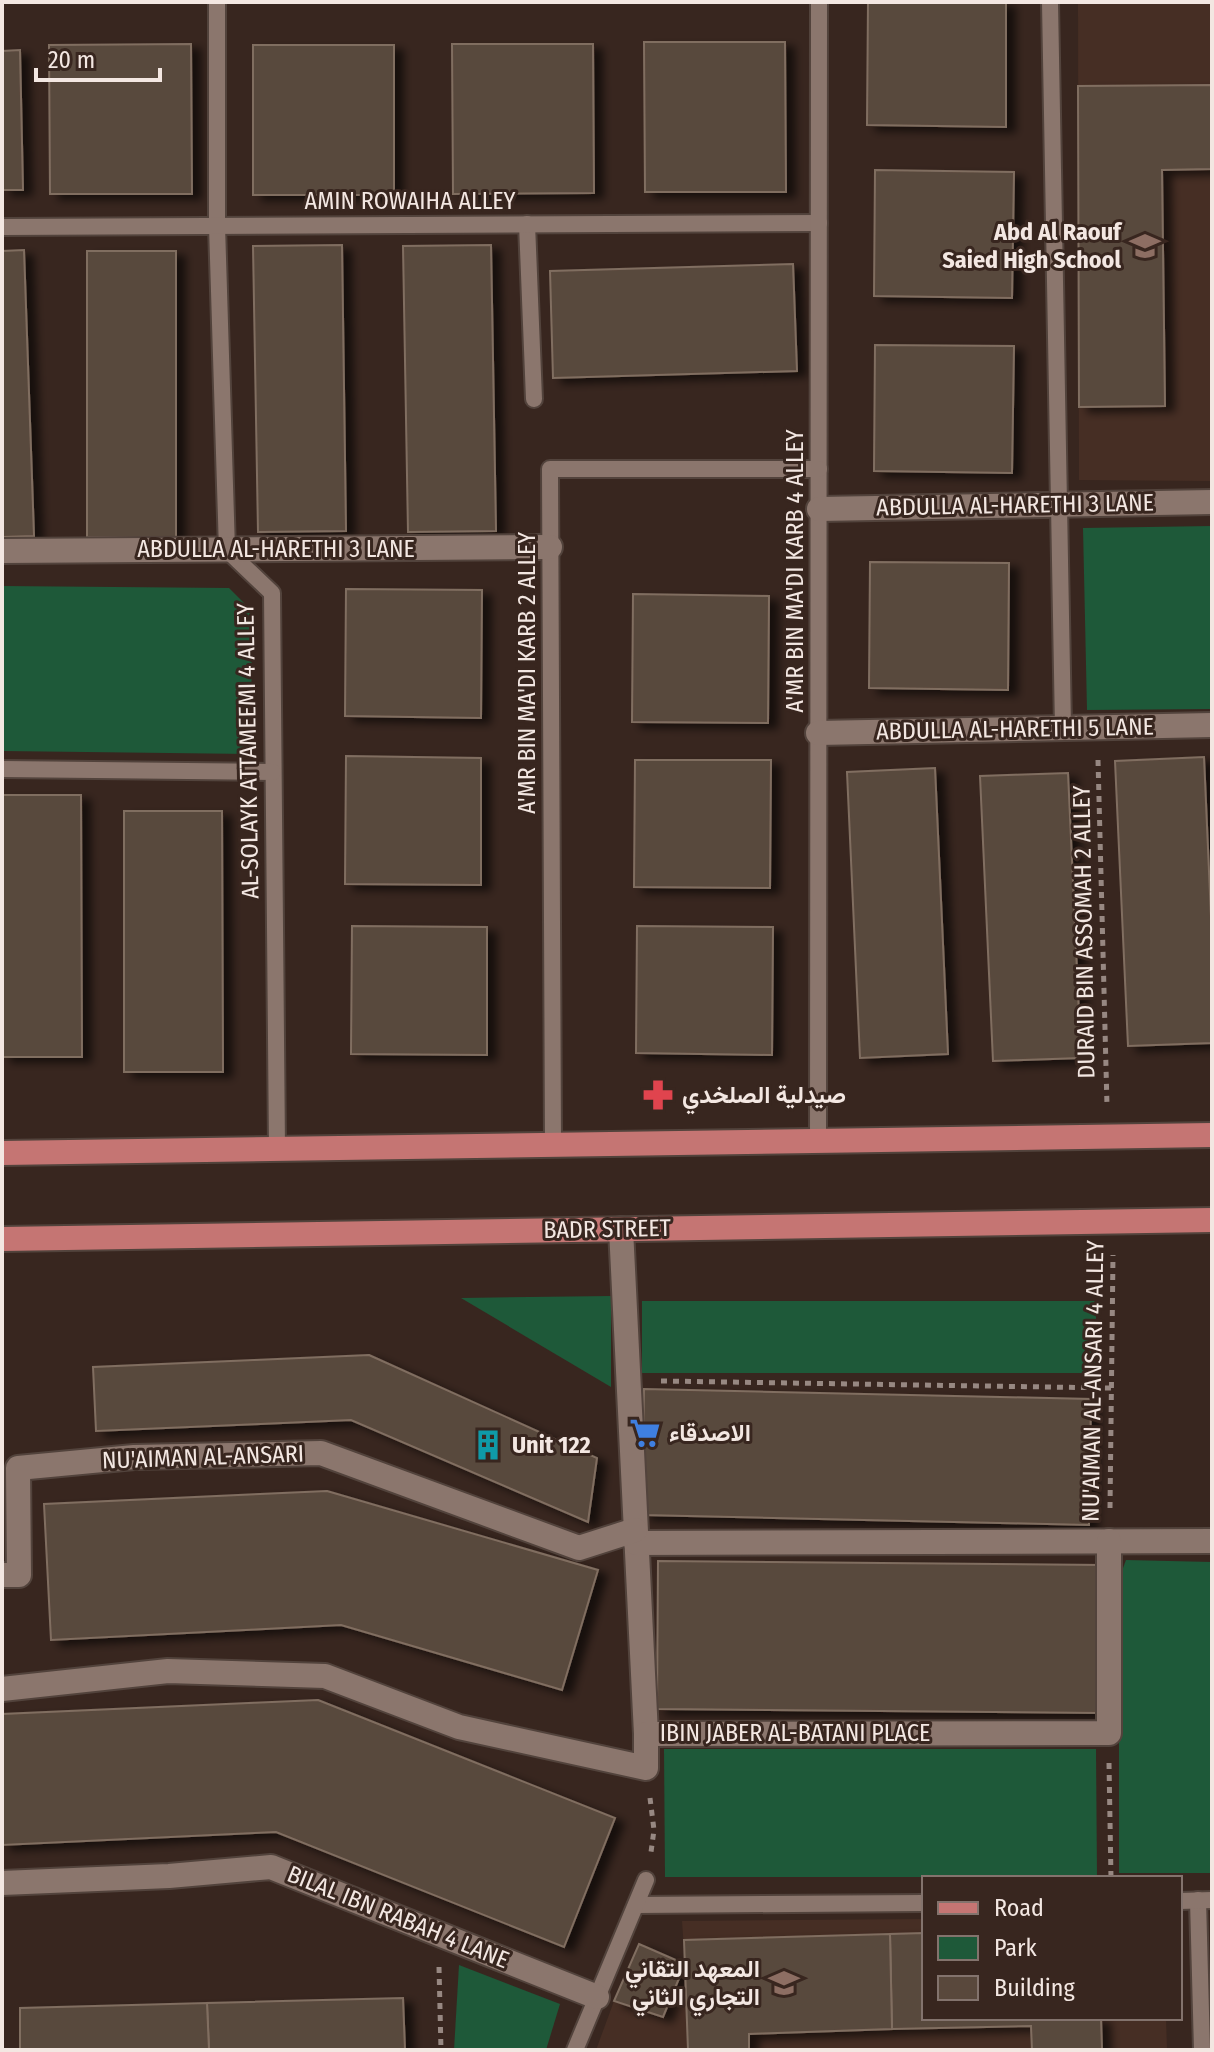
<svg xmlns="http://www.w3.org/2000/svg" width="1214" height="2052" viewBox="0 0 1214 2052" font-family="'Fira Sans Condensed',Vazirmatn,sans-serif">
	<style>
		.built { fill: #462e24 }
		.green { fill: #1e5939 }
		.building { fill: #59483c; stroke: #806e61; stroke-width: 2; filter: url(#shadow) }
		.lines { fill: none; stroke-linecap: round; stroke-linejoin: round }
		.service-casing { stroke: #52433c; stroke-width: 20 }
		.minor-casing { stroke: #52433c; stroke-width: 28 }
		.primary-casing { stroke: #52433c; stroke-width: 28 }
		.path { stroke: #978882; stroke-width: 5; stroke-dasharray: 6 6; stroke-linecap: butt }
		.service { stroke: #8b766d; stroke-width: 16 }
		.minor { stroke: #8b766d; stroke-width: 24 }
		.primary { stroke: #c57573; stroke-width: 24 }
		.labels { text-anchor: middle; stroke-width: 6; stroke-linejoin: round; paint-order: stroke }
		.street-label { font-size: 24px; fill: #f3e7e2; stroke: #38261f }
		.poi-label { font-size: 24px; font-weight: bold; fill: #f3e7e2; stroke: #38261f; text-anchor: start }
	</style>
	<defs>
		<filter id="shadow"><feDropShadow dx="9" dy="5" stdDeviation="4" flood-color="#0009"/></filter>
	</defs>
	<rect width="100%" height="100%" fill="#38261f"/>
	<g class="built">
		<polygon points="1078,2 1212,2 1212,481 1079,480"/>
		<polygon points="924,1919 924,2018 1166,2018 1167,2050 596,2050 614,2001 663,2017 685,1964 682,1921"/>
	</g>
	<g class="green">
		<polygon points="1212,526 1212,709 1087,710 1083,528"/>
		<polygon points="2,586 229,588 252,611 251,754 2,751"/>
		<polygon points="611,1296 611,1387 461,1298"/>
		<rect x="642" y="1301" width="454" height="72"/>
		<polygon points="1126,1560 1212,1562 1212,1873 1119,1873 1119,1579"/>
		<polygon points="664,1749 1096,1749 1097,1877 665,1877"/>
		<polygon points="459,1965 560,2004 546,2050 454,2050"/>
	</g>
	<g class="building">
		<polygon points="868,2 1006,2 1006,127 867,125"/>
		<polygon points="644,42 785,42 786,192 645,192"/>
		<polygon points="191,44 192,194 50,194 49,45"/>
		<polygon points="452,44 593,44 594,193 453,194"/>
		<rect x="253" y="45" width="141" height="150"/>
		<polygon points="20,50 23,190 2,190 2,51"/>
		<polygon points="1212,85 1212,169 1162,170 1165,406 1079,407 1078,86"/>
		<polygon points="875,170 1014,172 1012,298 874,296"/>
		<polygon points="342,245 346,531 258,532 253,246"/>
		<polygon points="491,245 496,531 408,532 403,246"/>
		<polygon points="24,250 34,536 2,537 2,251"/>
		<polygon points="87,251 176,251 176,538 87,537"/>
		<polygon points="793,264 797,371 553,378 550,271"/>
		<polygon points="875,345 1014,346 1012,473 874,471"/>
		<polygon points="870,562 1009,563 1008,690 869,688"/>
		<polygon points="346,589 482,590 481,718 345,716"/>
		<polygon points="633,594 769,596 768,723 632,722"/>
		<polygon points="346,756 481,758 481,885 345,884"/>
		<polygon points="1204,757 1212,940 1212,1043 1128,1046 1115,761"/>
		<polygon points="635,760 771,760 770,888 634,887"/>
		<polygon points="935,768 948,1054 860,1058 847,772"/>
		<polygon points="1068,773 1081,1058 993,1061 980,776"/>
		<polygon points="2,795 81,795 82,1057 2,1057"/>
		<polygon points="124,811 222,811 223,1072 124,1072"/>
		<polygon points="352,926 487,927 487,1055 351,1054"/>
		<polygon points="637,926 773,927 772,1055 636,1053"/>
		<polygon points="369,1355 597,1458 588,1522 351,1420 96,1431 93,1367"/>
		<polygon points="644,1389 1091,1399 1089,1525 642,1515"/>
		<polygon points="327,1491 598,1570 562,1690 341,1625 51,1640 44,1504"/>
		<polygon points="658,1561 1101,1565 1100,1713 657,1709"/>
		<polygon points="318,1700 615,1818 564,1947 276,1832 2,1845 2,1714"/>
		<polygon points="924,1933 924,2018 1101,2018 1102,2050 1032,2050 1031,2026 892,2029 890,1934"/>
		<polygon points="890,1934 892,2029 749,2034 749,2050 688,2050 684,1940"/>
		<polygon points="639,1944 685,1964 663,2017 614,2001"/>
		<polygon points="403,1998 405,2050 209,2050 207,2003"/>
		<polygon points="207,2003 209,2050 20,2050 20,2008"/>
	</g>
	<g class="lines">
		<g class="service-casing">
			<g id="service">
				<polyline points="217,2 217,226 227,550 272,593 277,1149"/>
				<polyline points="1050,2 1063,728"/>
				<polyline points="527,224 534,399"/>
				<polyline points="2,227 819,223"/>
				<polyline points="2,769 273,772"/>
				<polyline points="818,1141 819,2"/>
				<polyline points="553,1145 550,469 819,469"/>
				<polyline points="1198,1900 1202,2050"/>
				<polyline points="1180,1901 1212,1900"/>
				<polyline points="636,1905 924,1903"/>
				<polyline points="575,2050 646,1880"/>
			</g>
		</g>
		<g class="minor-casing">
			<g id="minor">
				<polyline points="819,509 1212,502"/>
				<polyline points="2,551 550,547"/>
				<polyline points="818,733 1212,725"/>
				<polyline points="621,1229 646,1734"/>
				<polyline points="636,1543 1212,1541"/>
				<polyline points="2,1575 19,1575 18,1468 134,1457 321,1453 579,1548 635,1530"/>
				<polyline points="2,1689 168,1671 325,1676 459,1727 646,1768 646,1734 1109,1733 1109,1541"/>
				<polyline points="2,1883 169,1876 271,1867 597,1997"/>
			</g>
		</g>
		<g class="primary-casing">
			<g id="primary">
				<polyline points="2,1153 1212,1135"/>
				<polyline points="2,1239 1212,1220"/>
			</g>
		</g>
		<g class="path">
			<polyline points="1098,760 1107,1106"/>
			<polyline points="661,1381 1112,1388"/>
			<polyline points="1110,1508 1113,1255"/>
			<polyline points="1109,1763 1111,1878"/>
			<polyline points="650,1798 654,1830 651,1852"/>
			<polyline points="439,1967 441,2050"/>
		</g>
		<use href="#service" class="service"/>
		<use href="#minor" class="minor"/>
		<use href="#primary" class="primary"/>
	</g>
	<defs>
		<g id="school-bare" transform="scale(2.4)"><path d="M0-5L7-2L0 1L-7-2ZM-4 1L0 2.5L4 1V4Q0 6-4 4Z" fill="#8d6e63" stroke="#38261f" stroke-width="2.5" paint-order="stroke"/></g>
		<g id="pharmacy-bare" transform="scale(2.4)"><path d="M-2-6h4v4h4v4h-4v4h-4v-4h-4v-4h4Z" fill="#e0444e" stroke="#38261f" stroke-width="2.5" paint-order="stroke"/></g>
		<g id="supermarket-bare" transform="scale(2.4)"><path d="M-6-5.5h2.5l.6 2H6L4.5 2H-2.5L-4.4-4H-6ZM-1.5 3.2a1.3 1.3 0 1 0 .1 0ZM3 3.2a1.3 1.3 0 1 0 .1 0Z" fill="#3f7fe0" stroke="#38261f" stroke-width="2.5" paint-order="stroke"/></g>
		<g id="building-bare" transform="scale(2.4)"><path d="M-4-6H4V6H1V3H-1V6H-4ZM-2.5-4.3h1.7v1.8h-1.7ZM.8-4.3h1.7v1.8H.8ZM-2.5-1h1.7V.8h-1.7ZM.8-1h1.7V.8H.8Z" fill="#0f9aa8" stroke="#38261f" stroke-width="2.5" paint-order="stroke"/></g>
		<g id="university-bare" transform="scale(2.4)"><path d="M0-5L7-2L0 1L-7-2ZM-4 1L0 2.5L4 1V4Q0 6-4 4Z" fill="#8d6e63" stroke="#38261f" stroke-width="2.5" paint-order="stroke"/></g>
	</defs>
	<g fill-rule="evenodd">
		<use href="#school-bare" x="1145" y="246"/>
		<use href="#pharmacy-bare" x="658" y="1095"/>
		<use href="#supermarket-bare" x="645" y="1433"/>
		<use href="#building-bare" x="488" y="1445"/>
		<use href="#university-bare" x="784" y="1983"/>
	</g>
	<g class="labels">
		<g class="street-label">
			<text x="410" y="209">AMIN ROWAIHA ALLEY</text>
			<text transform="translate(1015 505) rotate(-1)" y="8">ABDULLA AL-HARETHI 3 LANE</text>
			<text x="276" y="557">ABDULLA AL-HARETHI 3 LANE</text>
			<text transform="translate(795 571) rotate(-90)" y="8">A'MR BIN MA'DI KARB 4 ALLEY</text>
			<text transform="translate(527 673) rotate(-90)" y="8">A'MR BIN MA'DI KARB 2 ALLEY</text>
			<text transform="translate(1015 729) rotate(-1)" y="8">ABDULLA AL-HARETHI 5 LANE</text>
			<text transform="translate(248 751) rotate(-91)" y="8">AL-SOLAYK ATTAMEEMI 4 ALLEY</text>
			<text transform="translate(1084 932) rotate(-91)" y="8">DURAID BIN ASSOMAH 2 ALLEY</text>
			<text transform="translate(607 1229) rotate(-1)" y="8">BADR STREET</text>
			<text transform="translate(1093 1381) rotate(-89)" y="8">NU'AIMAN AL-ANSARI 4 ALLEY</text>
			<text transform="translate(203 1457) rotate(-2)" y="8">NU'AIMAN AL-ANSARI</text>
			<text x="795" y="1741">IBIN JABER AL-BATANI PLACE</text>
			<text transform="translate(398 1917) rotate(22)" y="8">BILAL IBN RABAH 4 LANE</text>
		</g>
		<g class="poi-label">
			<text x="1121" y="240" text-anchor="end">Abd Al Raouf<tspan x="1121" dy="28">Saied High School</tspan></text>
			<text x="682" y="1103">صيدلية الصلخدي</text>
			<text x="669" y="1441">الاصدقاء</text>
			<text x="512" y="1453">Unit 122</text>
			<text x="760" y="1977" text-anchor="end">المعهد التقاني<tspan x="760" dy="28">التجاري الثاني</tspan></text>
		</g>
	</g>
	<rect width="1214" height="2052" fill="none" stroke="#f3e7e2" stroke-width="8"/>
	<rect x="922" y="1876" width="260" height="144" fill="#38261f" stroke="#83736d" stroke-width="2"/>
	<rect x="938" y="1902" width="40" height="12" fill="#c57573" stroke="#83736d" stroke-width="2"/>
	<text x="994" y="1916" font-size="24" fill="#f3e7e2">Road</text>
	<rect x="938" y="1936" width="40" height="24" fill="#1e5939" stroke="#83736d" stroke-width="2"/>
	<text x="994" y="1956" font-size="24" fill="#f3e7e2">Park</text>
	<rect x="938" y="1976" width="40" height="24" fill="#59483c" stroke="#83736d" stroke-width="2"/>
	<text x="994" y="1996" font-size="24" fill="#f3e7e2">Building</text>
	<path d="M36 68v12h124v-12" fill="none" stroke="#f3e7e2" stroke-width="4"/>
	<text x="48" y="68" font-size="24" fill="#f3e7e2" stroke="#38261f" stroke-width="6" paint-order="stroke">20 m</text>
</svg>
